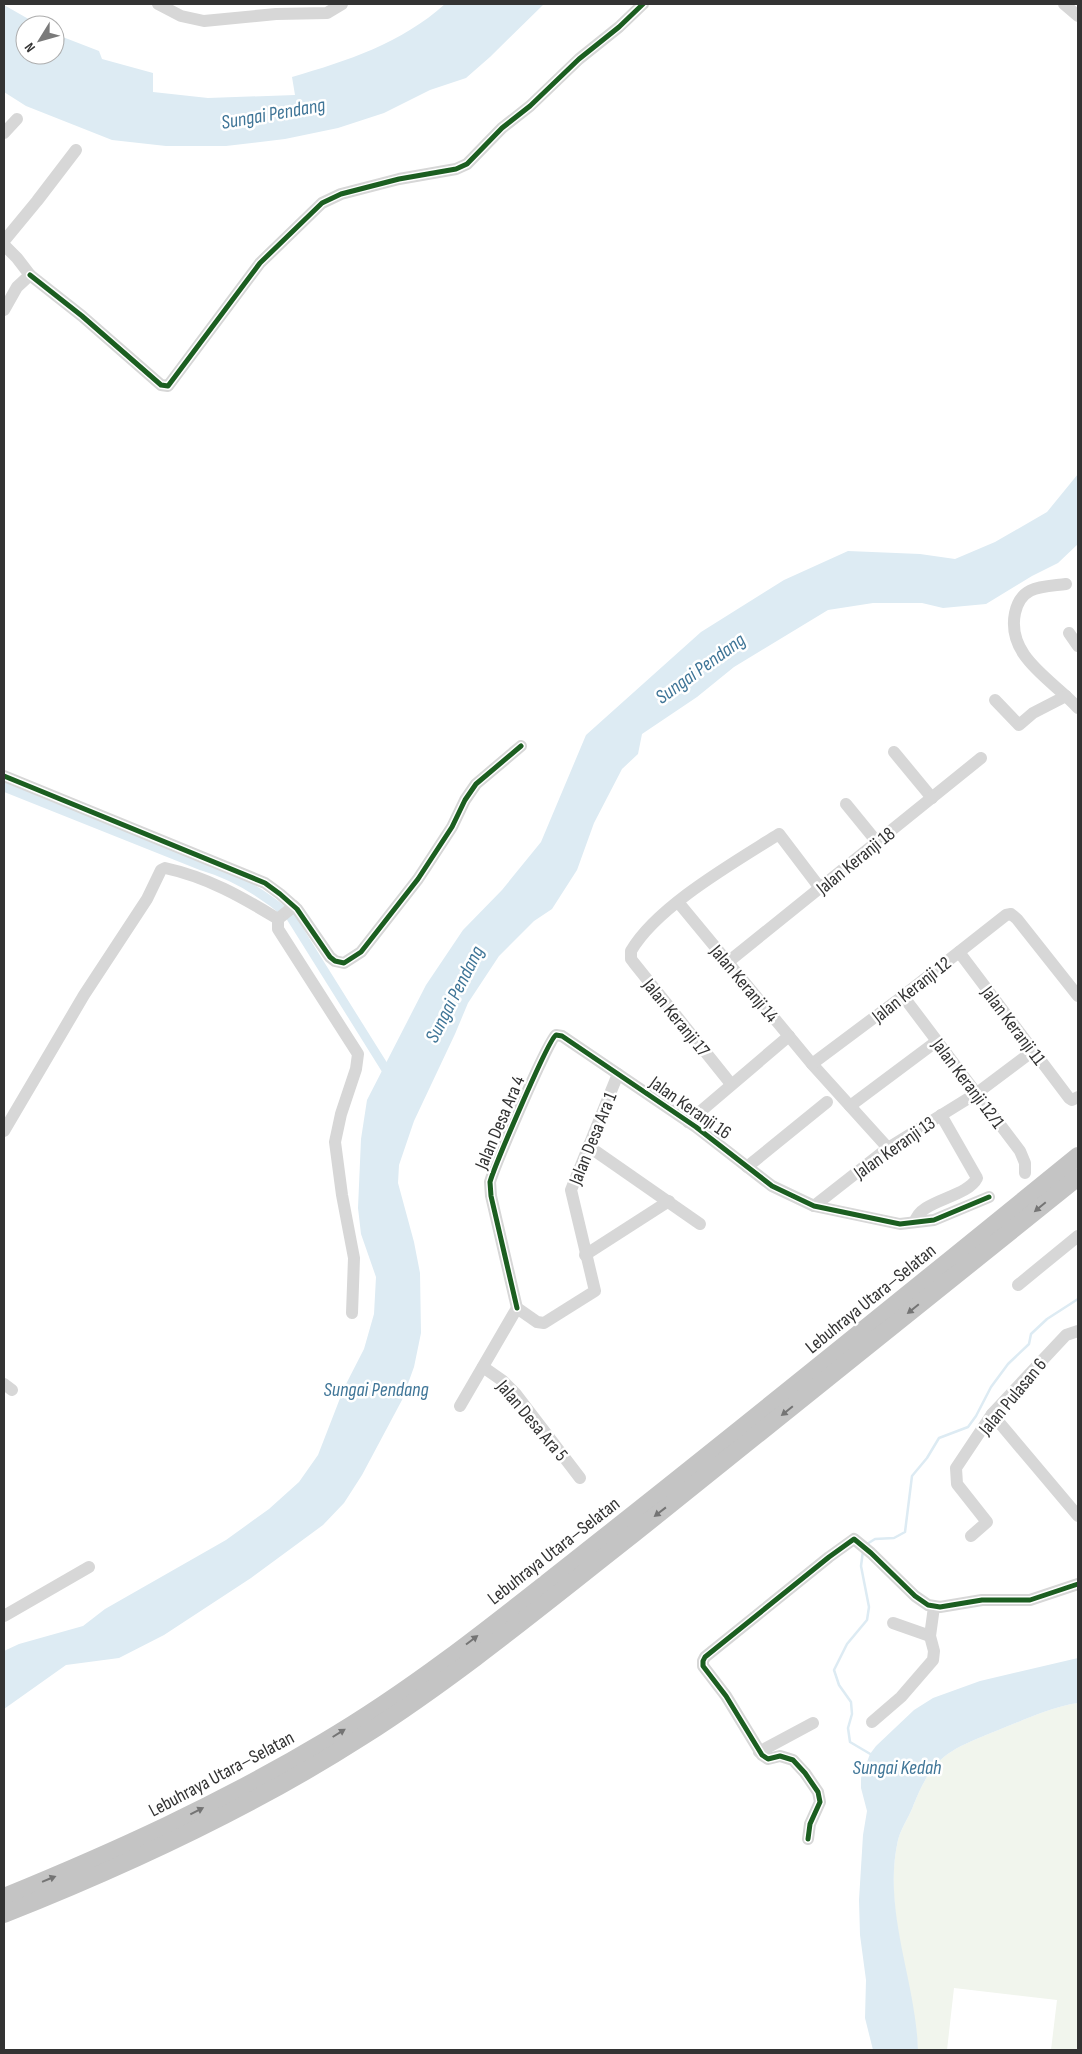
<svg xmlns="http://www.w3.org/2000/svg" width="1082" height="2054" viewBox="0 0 1082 2054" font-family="'Sofia Sans Condensed',sans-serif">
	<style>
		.green { fill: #f1f5ed }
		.water { fill: #ddebf3 }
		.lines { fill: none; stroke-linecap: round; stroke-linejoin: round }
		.stream { stroke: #ddebf3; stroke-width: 2.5 }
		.canal { stroke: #ddebf3; stroke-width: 9 }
		.minor { stroke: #d7d7d7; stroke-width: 12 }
		.highway { stroke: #c4c4c4; stroke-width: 18 }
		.cycleway-casing { stroke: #fff; stroke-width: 8 }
		.cycleway { stroke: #1b5e20; stroke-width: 5 }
		.oneway { fill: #747474 }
		.labels { text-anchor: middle; stroke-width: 5; stroke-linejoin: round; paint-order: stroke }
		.street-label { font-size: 19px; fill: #333; stroke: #fff }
		.water-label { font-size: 20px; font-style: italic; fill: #3f7597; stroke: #fff }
	</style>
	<rect width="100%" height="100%" fill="#fff"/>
	<path class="green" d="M1078 1703V2050H1051L1057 2000 954 1988 947 2050H918C914 1981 882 1910 898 1840 901 1829 907 1820 912 1809 932 1757 946 1751 996 1731 1022 1721 1050 1707 1078 1703Z"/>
	<g class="water">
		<path d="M445 4H544L490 57 466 78 430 90 384 113 338 128 285 139 226 146H166L112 140 26 106 4 92V5L39 25H25V55H55V34L99 51 102 59 153 73V92L208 98 295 95 292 77C347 61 402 43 445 4Z"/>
		<polygon points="1078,474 1078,544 1058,563 1032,576 986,604 943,608 922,603 873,603 828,610 734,667 697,697 642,734 638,754 622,769 594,823 577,870 552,909 534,921 499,956 468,1003 455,1034 414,1121 399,1165 398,1183 414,1242 420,1273 421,1333 414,1367 402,1400 362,1475 344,1503 323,1525 251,1578 164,1635 119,1658 66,1665 4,1709 4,1651 19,1644 83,1626 105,1609 226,1540 269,1509 299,1482 318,1455 344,1388 364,1349 374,1314 376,1277 361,1234 358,1208 361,1139 367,1100 426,985 463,930 502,890 541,842 586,735 701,632 784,580 848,551 920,554 955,559 995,542 1047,512"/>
		<path d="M1078 1658V1703C1050 1707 1022 1721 996 1731 946 1751 932 1757 912 1809 907 1820 901 1829 898 1840 882 1910 916 1981 918 2050H873L865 2018 866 1980 860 1935 859 1900 863 1835 867 1811 861 1788V1778L870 1754 876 1746 914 1710 933 1698 980 1681Z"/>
	</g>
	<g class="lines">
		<g class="stream">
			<polyline points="867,1544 875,1539 894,1538 905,1532 912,1476 927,1458 939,1438 968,1427 976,1416 991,1387 1008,1364 1029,1344 1031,1334 1047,1319 1078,1299"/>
			<polyline points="863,1551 861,1566 869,1607 867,1620 847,1644 834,1670 839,1685 851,1702 852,1714 848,1728 850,1742 872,1755"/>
		</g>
		<path class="canal" d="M4 787 202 866C236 876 264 894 290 916L390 1076"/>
		<g class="minor">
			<polyline points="158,4 181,16 204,21 276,14 327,13 342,4"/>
			<polyline points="1064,4 1078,16"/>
			<polyline points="4,133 17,119"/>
			<polyline points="4,241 37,201 76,150"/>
			<polyline points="4,245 17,258 30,275 17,287 4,310"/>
			<polyline points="30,275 82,316 161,385 168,386 260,263 322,203 341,194 399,179 456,169 467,164 502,128 530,106 579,59 619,27 643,4"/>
			<path d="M1066 584C1042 587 1021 585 1015 613 1006 657 1053 680 1078 708"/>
			<polyline points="1069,633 1078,646"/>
			<polyline points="995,700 1019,725 1033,713 1066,696"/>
			<polyline points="894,752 932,798"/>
			<polyline points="4,776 265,883 280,894 297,909 330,957 335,961 344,963 361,952 418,879 452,827 465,800 476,784 521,746"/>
			<polyline points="846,804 877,842"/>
			<polyline points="678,902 812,1064 888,1148"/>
			<polyline points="294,906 278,919 278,929 358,1054 356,1069 341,1114 335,1142 342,1195 354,1258 352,1313"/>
			<polyline points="959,952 1069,1098 1072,1100 1078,1097"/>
			<polyline points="728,962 981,758"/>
			<polyline points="903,996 1020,1151 1025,1163 1025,1173"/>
			<polyline points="812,1064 903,996 1006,915 1011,914 1017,919 1078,996"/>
			<path d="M731 1084 634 963 631 959V951C657 906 735 862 779 834L820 888"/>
			<polyline points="850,1106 937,1041"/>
			<polyline points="688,1122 789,1036"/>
			<path d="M4 1131 84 995 147 899 161 870 165 868C207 877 242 897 278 919"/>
			<polyline points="588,1146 700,1224"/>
			<polyline points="747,1167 827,1102"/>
			<polyline points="814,1206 888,1148 977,1093 1033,1051"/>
			<path d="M915 1222C919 1200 967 1198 977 1178L941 1115"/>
			<polyline points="585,1255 669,1201"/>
			<polyline points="1018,1285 1078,1236"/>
			<path d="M517 1308 491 1196 490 1182C495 1165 548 1040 556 1035L562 1036 696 1127 772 1186 814 1206 900 1224 934 1220 989 1197"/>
			<polyline points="517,1308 537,1322 544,1323 595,1291 571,1190 618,1074"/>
			<polyline points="483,1367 503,1381 515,1393 580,1478"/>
			<polyline points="4,1384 12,1390"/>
			<polyline points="460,1406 517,1308"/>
			<polyline points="992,1414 1078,1516"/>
			<polyline points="971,1536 987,1522 957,1484 956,1468 992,1414 1066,1335 1078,1331"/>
			<polyline points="4,1616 89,1567"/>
			<polyline points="893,1623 930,1636"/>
			<polyline points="872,1722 901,1697 933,1660 934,1651 930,1636 934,1607"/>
			<polyline points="759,1752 813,1723"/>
			<polyline points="808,1839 810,1824 820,1802 818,1792 805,1773 793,1760 780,1756 768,1759 762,1755 726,1696 703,1666 703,1661 705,1657 829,1557 854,1539 871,1553 915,1596 928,1605 940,1607 982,1600 1030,1600 1078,1584"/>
		</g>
		<g class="highway">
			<path d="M4 1897C114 1852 222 1803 324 1742 426 1682 518 1605 611 1532 768 1408 923 1282 1078 1156"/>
			<path d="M4 1914C125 1866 254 1806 363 1736 457 1676 544 1604 632 1535 781 1416 929 1296 1078 1177"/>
		</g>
		<g class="cycleway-casing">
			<g id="cycleway">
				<polyline points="30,275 82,316 161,385 168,386 260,263 322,203 341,194 399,179 456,169 467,164 502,128 530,106 579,59 619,27 643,4"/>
				<polyline points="4,776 265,883 280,894 297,909 330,957 335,961 344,963 361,952 418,879 452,827 465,800 476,784 521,746"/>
				<path d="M517 1308 491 1196 490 1182C495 1165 548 1040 556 1035L562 1036 696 1127 772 1186 814 1206 900 1224 934 1220 989 1197"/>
				<polyline points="808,1839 810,1824 820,1802 818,1792 805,1773 793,1760 780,1756 768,1759 762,1755 726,1696 703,1666 703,1661 705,1657 829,1557 854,1539 871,1553 915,1596 928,1605 940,1607 982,1600 1030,1600 1078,1584"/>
			</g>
		</g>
		<use href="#cycleway" class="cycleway"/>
	</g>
	<defs><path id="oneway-solid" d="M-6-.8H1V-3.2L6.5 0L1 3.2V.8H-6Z" transform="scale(1.25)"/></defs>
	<g class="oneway">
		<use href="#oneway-solid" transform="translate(1040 1207) rotate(140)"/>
		<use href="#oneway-solid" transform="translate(913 1309) rotate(141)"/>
		<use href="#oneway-solid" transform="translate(787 1411) rotate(141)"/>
		<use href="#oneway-solid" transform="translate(660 1512) rotate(142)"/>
		<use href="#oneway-solid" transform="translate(472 1640) rotate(-37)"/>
		<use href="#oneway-solid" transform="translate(339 1733) rotate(-32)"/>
		<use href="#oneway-solid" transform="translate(197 1811) rotate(-27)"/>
		<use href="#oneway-solid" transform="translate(49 1879) rotate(-22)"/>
	</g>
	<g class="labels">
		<g class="street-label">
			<text transform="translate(855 860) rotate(-39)" y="7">Jalan Keranji 18</text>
			<text transform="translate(745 983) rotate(50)" y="7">Jalan Keranji 14</text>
			<text transform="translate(911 989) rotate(-38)" y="7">Jalan Keranji 12</text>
			<text transform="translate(677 1017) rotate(51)" y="7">Jalan Keranji 17</text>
			<text transform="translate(1014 1025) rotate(53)" y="7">Jalan Keranji 11</text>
			<text transform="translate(969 1083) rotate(53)" y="7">Jalan Keranji 12/1</text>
			<text transform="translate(691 1107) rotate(35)" y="7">Jalan Keranji 16</text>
			<text transform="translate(499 1122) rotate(-67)" y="7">Jalan Desa Ara 4</text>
			<text transform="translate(592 1138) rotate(-68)" y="7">Jalan Desa Ara 1</text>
			<text transform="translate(894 1147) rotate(-35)" y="7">Jalan Keranji 13</text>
			<text transform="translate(870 1298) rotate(-39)" y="7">Lebuhraya Utara–Selatan</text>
			<text transform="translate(1012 1396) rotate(-50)" y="7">Jalan Pulasan 6</text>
			<text transform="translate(533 1420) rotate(50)" y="7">Jalan Desa Ara 5</text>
			<text transform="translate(553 1550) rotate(-38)" y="7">Lebuhraya Utara–Selatan</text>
			<text transform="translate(221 1773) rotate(-28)" y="7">Lebuhraya Utara–Selatan</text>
		</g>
		<g class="water-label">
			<text transform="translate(273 113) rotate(-10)" y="7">Sungai Pendang</text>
			<text transform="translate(700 668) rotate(-36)" y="7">Sungai Pendang</text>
			<text transform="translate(454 994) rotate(-63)" y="7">Sungai Pendang</text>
			<text x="376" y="1396">Sungai Pendang</text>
			<text x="897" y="1774">Sungai Kedah</text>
		</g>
	</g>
	<rect width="1082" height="2054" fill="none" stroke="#333333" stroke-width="10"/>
	<g transform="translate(40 40) rotate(233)"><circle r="24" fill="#ffffff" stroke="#adadad"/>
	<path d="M0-4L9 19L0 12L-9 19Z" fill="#7a7a7a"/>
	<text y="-8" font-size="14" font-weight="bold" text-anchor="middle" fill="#333333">N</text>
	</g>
</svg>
